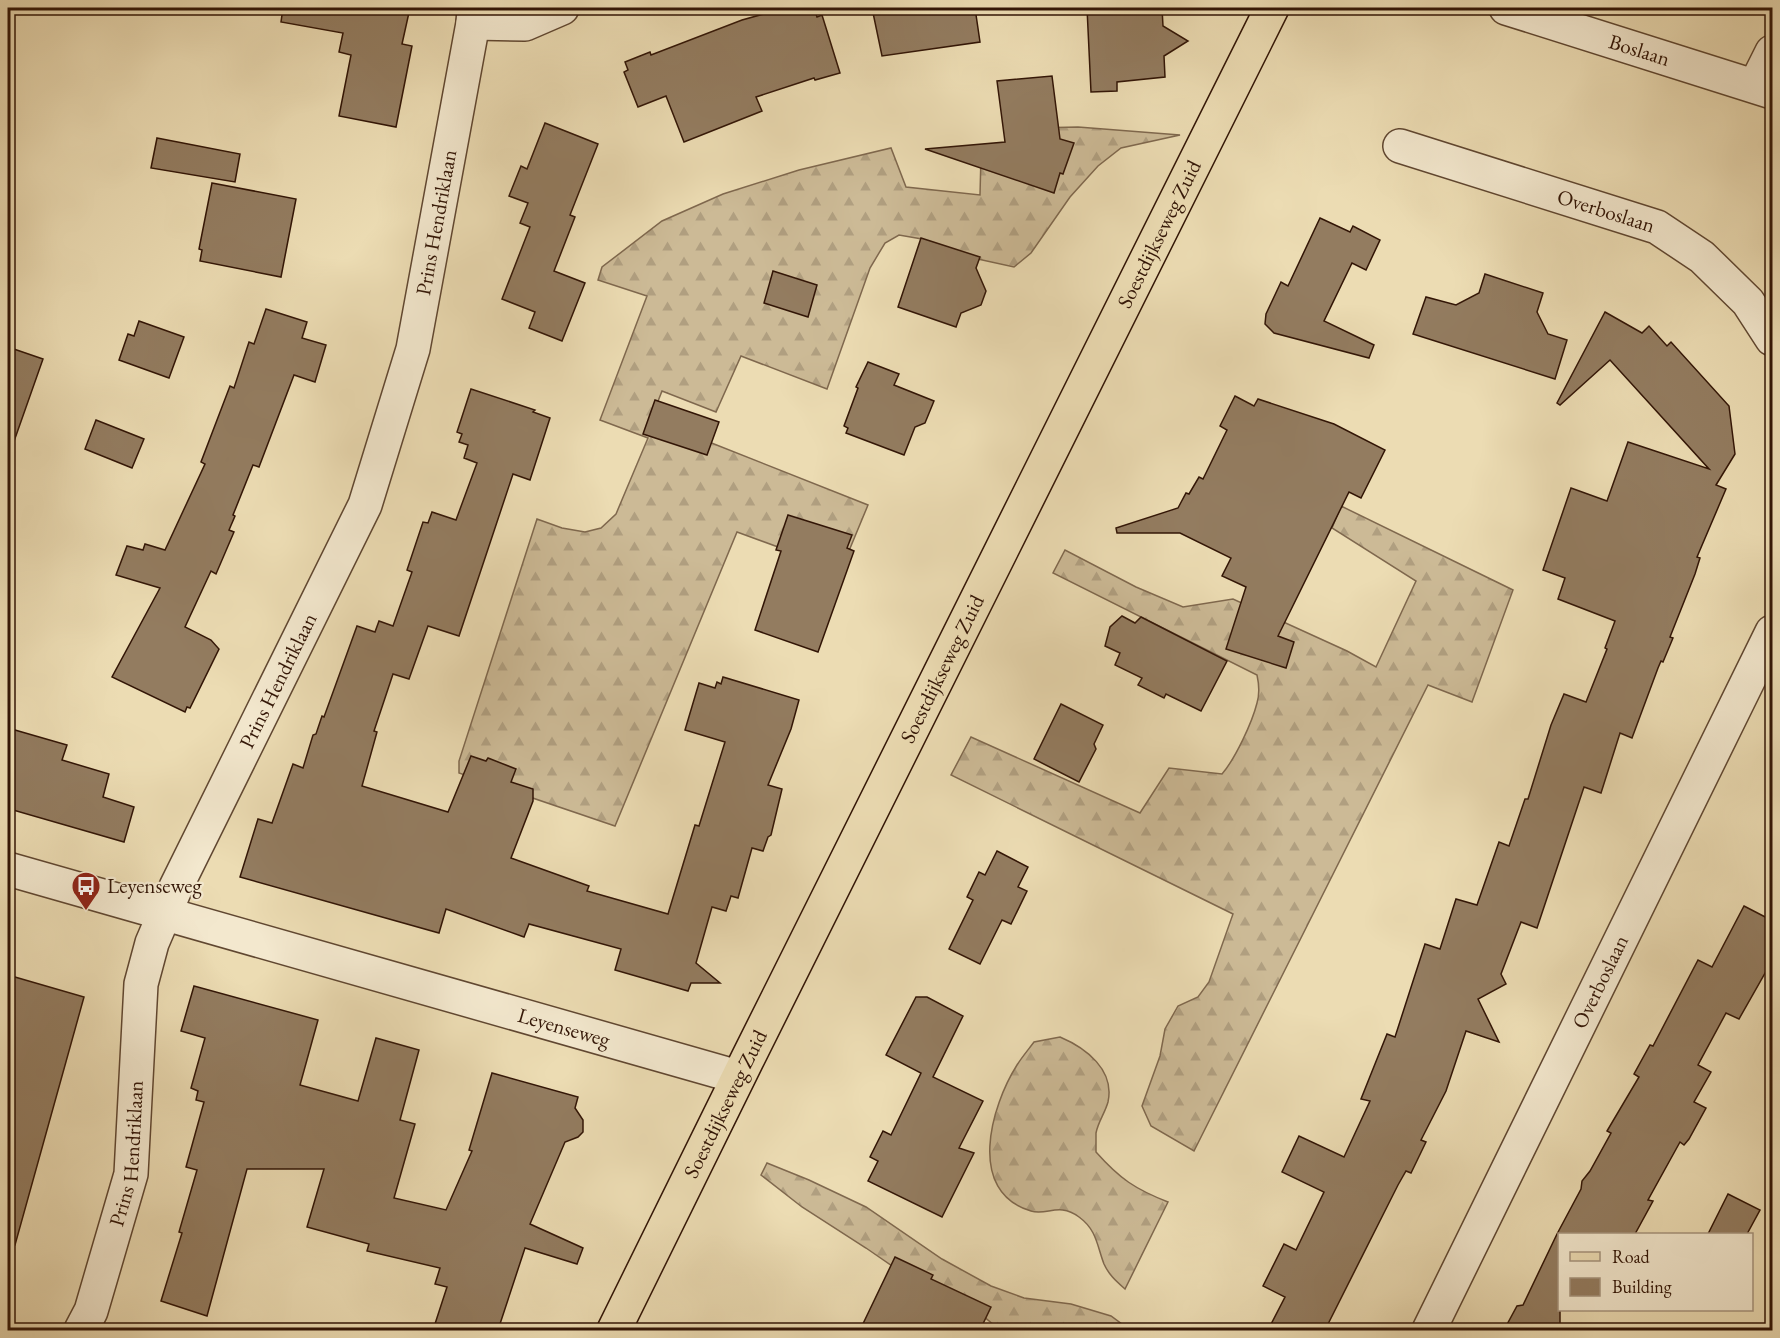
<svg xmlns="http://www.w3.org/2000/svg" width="1780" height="1338" viewBox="0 0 1780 1338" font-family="'EB Garamond',serif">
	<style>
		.forest { fill: url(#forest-firs); stroke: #7f684e; stroke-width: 1.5 }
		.building { fill: #937c60; stroke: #321506; stroke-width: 1.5 }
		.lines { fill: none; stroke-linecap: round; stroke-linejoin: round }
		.minor-casing { stroke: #604731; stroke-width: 36 }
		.major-casing { stroke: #321506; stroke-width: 36 }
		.minor { stroke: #f3e8ce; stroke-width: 33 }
		.major { stroke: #ecdcb3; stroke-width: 33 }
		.labels { text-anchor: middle; stroke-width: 4.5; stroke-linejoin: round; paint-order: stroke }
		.street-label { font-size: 21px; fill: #321506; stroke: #f3e8ce }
		.poi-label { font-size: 21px; fill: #321506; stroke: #f3e8ce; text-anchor: start }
	</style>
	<defs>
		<pattern id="forest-firs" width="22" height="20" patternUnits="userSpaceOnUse" patternTransform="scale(1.5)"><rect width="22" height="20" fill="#ccba96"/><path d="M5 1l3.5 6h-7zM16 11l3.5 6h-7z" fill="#b09f80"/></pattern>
	</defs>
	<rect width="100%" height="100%" fill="#ecdcb3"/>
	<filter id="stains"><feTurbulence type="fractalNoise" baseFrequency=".00333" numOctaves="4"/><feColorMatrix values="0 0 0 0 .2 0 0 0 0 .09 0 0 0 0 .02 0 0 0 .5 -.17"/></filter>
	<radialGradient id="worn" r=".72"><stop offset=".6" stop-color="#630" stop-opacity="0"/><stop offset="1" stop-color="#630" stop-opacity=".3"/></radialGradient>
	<g class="forest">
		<polygon points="1078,127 1180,135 1121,148 1098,166 1070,197 1031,253 1014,267 955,254 922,239 899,235 885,243 870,268 827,389 741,356 716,412 662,391 653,414 704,440 868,505 841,570 737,532 615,826 459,773 459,761 537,519 562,528 585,532 601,528 616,514 648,438 600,420 647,296 598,280 602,267 662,221 723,194 799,170 891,148 906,187 980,195 981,156 1034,128"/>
		<path d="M1341 506 1513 590 1472 702 1428 685 1194 1151 1151 1126 1142 1106 1160 1056 1165 1029 1178 1006 1198 997 1209 982 1233 914 951 775 971 737 1140 813 1169 768 1222 774C1235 759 1252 723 1257 703 1260 693 1259 684 1257 675L1053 573 1065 550 1136 587 1183 607 1233 599 1347 651 1376 667 1416 581 1332 528Z"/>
		<path d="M1060 1037C1086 1048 1115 1070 1108 1102 1105 1113 1098 1122 1096 1133 1096 1139 1096 1146 1096 1152 1120 1179 1135 1189 1168 1202L1125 1289C1116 1281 1109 1275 1104 1264 1097 1246 1097 1230 1079 1217 1059 1202 1047 1216 1031 1211 966 1192 991 1106 1017 1065 1022 1057 1028 1050 1034 1042Z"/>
		<polygon points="767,1163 809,1180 866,1207 942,1259 991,1286 1024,1298 1071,1304 1111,1316 1130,1330 1000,1330 983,1316 956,1310 866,1248 802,1207 761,1175"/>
	</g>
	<g class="building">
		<polygon points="283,8 410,8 402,44 412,46 396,127 339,116 351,55 339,52 343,33 281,22"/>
		<polygon points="785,8 814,8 817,17 822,15 840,73 815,80 814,78 756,97 762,111 684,142 666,96 638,107 624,72 628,70 625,62 650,52 651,55 742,20"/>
		<polygon points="872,8 975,8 980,42 882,56"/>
		<polygon points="1087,8 1162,8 1163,26 1188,41 1164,56 1165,77 1117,82 1117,91 1091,92"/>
		<polygon points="1052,76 1060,139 1074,143 1063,174 1060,173 1054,193 925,149 1005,142 997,81"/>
		<polygon points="545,123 598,144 570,215 575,217 554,271 585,283 562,341 529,328 535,312 502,299 530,227 520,223 528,203 509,196 521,166 527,169"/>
		<polygon points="157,138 240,154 235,182 151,168"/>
		<polygon points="212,183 296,199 281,277 200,261 202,250 199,249"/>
		<polygon points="1320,218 1350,232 1353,226 1380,240 1366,270 1352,263 1324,321 1374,345 1369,358 1274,333 1265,324 1266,314 1281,282 1288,286"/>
		<polygon points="921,238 980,257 976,268 986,291 981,305 961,313 956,327 898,307"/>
		<polygon points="773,271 817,285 808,317 764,303"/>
		<polygon points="1485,274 1543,293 1537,312 1548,334 1567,340 1555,379 1413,334 1426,297 1456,305 1479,293"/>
		<polygon points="266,309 307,322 302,338 326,345 315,382 294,375 259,467 253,465 233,515 235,516 229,530 234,532 216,574 211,571 185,627 211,640 219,649 190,708 187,707 185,712 112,677 160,588 116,575 127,546 143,550 145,544 165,550 205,464 201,462 230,386 234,388 249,342 254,344"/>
		<polygon points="1605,312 1642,333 1649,326 1667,346 1671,342 1729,406 1735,454 1716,485 1726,489 1697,557 1700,558 1695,574 1670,637 1673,638 1663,662 1661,661 1658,668 1632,738 1620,733 1601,793 1584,787 1537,928 1521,922 1501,974 1506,984 1478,999 1499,1042 1466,1031 1446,1091 1421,1140 1426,1142 1411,1173 1406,1171 1398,1185 1325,1330 1268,1330 1285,1297 1263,1286 1284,1244 1296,1250 1324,1192 1282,1172 1299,1136 1344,1157 1370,1101 1361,1099 1387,1034 1395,1037 1425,944 1440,949 1456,899 1477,905 1499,842 1509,846 1525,799 1528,799 1551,725 1564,694 1586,702 1607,649 1605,648 1615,621 1558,599 1565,578 1543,570 1571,488 1607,501 1628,442 1709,469 1610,360 1560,405 1557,403"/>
		<polygon points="139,321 184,337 169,378 119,360 128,334 134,336"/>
		<polygon points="8,347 43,359 12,447 8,447"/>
		<polygon points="868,362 899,374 894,385 934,401 925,423 915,427 904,455 846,433 848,428 844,426 858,388 856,387"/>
		<polygon points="471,389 535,410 533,412 550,418 530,480 513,474 459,636 428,626 409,679 393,674 374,731 377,732 362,786 448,812 471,756 486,761 488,758 516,769 511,782 533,789 533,801 511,858 589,886 587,891 668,914 695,825 699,826 725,742 685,730 699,683 715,688 717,682 721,684 723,677 799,700 791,729 768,785 782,789 771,835 768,837 763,851 752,848 738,898 731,896 726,911 712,907 696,963 720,983 691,983 688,991 615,970 621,949 529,924 524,937 446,909 439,933 240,877 258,819 272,823 293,764 303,768 313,735 316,734 322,716 324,717 357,626 375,632 379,621 393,626 412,572 407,570 423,522 428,523 432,512 456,520 477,463 464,458 468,445 459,442 462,434 457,432"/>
		<polygon points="1235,396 1254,406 1258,399 1334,424 1385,450 1361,498 1349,492 1278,636 1294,642 1286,668 1226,649 1246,587 1222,576 1231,558 1180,533 1117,533 1116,528 1178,508 1186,493 1189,494 1199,477 1203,479 1227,430 1220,426"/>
		<polygon points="655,400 719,422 707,455 643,434"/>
		<polygon points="96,420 144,439 132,468 85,449"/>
		<polygon points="788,515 852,535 847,548 854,551 818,652 755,630 781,551 776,550"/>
		<polygon points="1122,616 1135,623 1141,617 1227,661 1201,711 1166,694 1164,698 1138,685 1142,678 1115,665 1120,653 1105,646 1110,627"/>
		<polygon points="1061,704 1103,725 1094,744 1096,749 1079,782 1034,759"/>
		<polygon points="8,728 67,745 62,760 109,774 103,797 134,807 124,842 13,810 14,804 8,802"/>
		<polygon points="997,851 1028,867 1018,887 1027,891 1011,924 1002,920 980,964 949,949 973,900 967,897 979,872 985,875"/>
		<polygon points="1744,906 1773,921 1773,959 1739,1019 1726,1013 1698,1065 1711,1072 1694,1102 1706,1108 1689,1139 1684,1145 1680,1142 1648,1200 1653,1201 1635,1234 1560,1234 1560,1330 1504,1330 1517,1306 1523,1305 1557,1234 1581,1189 1582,1181 1590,1171 1611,1133 1607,1131 1639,1077 1634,1074 1650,1045 1653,1046 1698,960 1712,967"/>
		<polygon points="8,975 84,997 15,1245 8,1244"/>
		<polygon points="194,986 318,1020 300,1085 358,1101 376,1038 419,1050 400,1120 415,1124 394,1198 446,1210 472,1151 469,1150 492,1073 578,1097 575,1108 583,1120 583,1132 578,1137 565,1142 530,1224 583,1248 577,1264 525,1248 498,1330 433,1330 447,1287 435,1284 440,1268 367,1251 369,1244 307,1227 324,1169 247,1169 207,1316 161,1301 182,1233 179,1232 197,1170 186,1167 204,1102 196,1100 198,1091 191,1088 205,1038 181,1031"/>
		<polygon points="916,997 927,997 963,1016 933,1077 983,1101 959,1148 974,1153 942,1217 868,1181 878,1161 870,1157 883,1131 891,1135 921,1073 886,1055"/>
		<polygon points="1728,1194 1760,1210 1747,1234 1708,1234"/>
		<polygon points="895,1257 933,1275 931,1279 991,1307 980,1330 860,1330"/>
	</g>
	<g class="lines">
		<g class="minor-casing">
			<g id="minor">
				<polyline points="474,8 473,23 525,24 562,8"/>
				<path id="s1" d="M1506 8 1772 92"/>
				<polyline points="1755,86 1772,52"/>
				<path id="s2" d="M1400 146 1657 227 1702 257 1748 302 1772 339"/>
				<path id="s3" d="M8 869 738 1077"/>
				<path id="s4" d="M81 1330 91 1311 131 1174 141 984 152 943 176 887 365 505 413 349 473 23"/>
				<path id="s5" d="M1429 1330 1772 632"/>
			</g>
		</g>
		<g class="major-casing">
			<g id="major">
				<path id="s6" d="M614 1330 747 1060 1272 8"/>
			</g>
		</g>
		<use href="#minor" class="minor"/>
		<use href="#major" class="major"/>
	</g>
	<defs>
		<g id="bus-pin" transform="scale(1.5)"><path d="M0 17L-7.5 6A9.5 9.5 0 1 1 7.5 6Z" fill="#8f2418" stroke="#f3e8ce"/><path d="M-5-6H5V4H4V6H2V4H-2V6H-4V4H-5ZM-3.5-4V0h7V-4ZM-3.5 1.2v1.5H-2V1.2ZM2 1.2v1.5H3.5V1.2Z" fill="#fff"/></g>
	</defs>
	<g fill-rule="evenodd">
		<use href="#bus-pin" x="86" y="886"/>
	</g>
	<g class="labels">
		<g class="street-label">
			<text dy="7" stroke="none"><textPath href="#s1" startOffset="140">Boslaan</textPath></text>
			<text dy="7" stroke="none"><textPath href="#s2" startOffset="216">Overboslaan</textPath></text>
			<text dy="7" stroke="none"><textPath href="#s4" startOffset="1176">Prins Hendriklaan</textPath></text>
			<text dy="7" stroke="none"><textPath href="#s6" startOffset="1224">Soestdijkseweg Zuid</textPath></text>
			<text dy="7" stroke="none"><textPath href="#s6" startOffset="738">Soestdijkseweg Zuid</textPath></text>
			<text dy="7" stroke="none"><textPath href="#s4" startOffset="688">Prins Hendriklaan</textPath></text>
			<text dy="7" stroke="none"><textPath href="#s5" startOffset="388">Overboslaan</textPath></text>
			<text dy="7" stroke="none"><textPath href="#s3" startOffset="578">Leyenseweg</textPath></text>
			<text dy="7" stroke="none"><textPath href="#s6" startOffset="252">Soestdijkseweg Zuid</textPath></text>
			<text dy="7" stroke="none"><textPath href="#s4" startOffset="184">Prins Hendriklaan</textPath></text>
		</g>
		<g class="poi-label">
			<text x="107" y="893">Leyenseweg</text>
		</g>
	</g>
	<rect width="1780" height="1338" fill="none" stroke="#ecdcb3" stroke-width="30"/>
	<rect x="9" y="9" width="1762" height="1320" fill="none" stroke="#321506" stroke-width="3"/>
	<rect x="15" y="15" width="1750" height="1308" fill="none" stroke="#321506" stroke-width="1.5"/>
	<rect x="1558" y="1233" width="195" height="78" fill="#f3e8ce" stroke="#a6947e" stroke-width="1.5"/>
	<rect x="1570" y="1252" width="30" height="9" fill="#ecdcb3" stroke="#a6947e" stroke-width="1.5"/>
	<text x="1612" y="1263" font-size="18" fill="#321506">Road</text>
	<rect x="1570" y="1278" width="30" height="18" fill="#937c60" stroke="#a6947e" stroke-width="1.5"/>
	<text x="1612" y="1293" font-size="18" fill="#321506">Building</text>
	<rect width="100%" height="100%" filter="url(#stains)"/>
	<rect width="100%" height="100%" fill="url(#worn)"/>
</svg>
